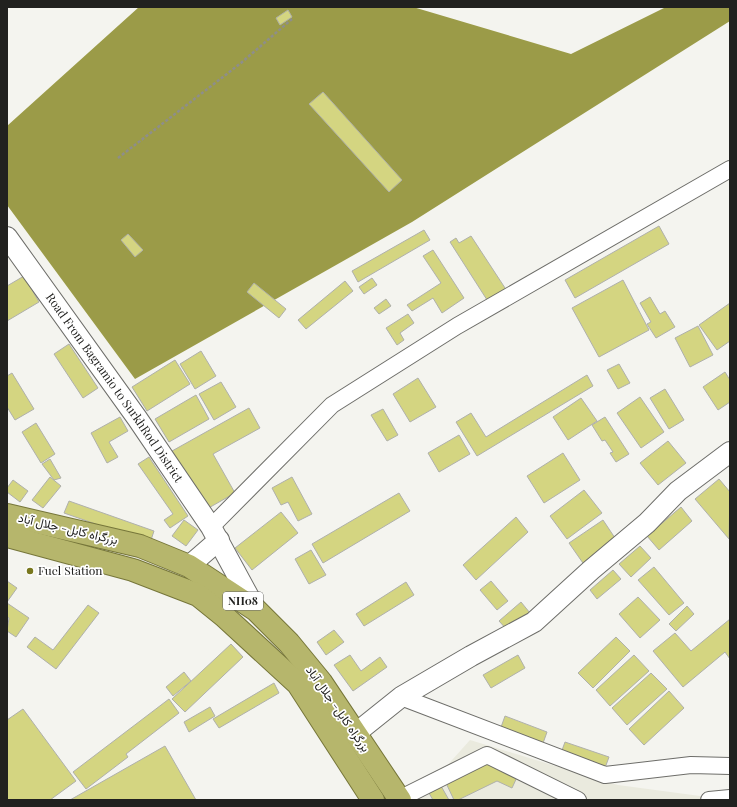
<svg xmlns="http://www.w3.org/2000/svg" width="737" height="807" viewBox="0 0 737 807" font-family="'Playfair Display',Vazirmatn,serif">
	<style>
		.built { fill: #eaeade }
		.water { fill: #9b9b48 }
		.building { fill: #d4d581; stroke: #afb0ab }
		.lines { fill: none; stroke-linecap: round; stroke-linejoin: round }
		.minor-casing { stroke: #6d6d69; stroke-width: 18 }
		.tertiary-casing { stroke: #6d6d69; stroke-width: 22 }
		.trunk-casing { stroke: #76763a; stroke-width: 24 }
		.path { stroke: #8e8e8b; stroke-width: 2.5; stroke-dasharray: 3 2; stroke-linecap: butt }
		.minor { stroke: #fff; stroke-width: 16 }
		.tertiary { stroke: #fff; stroke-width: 20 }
		.trunk { stroke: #b6b66c; stroke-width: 22 }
		.poi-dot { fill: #78771d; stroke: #fff; stroke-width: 1.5 }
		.labels { text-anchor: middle; stroke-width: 3.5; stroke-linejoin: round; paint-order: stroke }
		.shield { fill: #fff; stroke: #646462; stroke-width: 1 }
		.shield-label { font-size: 11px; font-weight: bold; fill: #21211f }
		.street-label { font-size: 12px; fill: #21211f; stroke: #fff }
		.poi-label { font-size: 12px; fill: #21211f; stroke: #fff; text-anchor: start }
	</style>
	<rect width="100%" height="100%" fill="#f4f4ef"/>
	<polygon class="built" points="470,740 618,785 730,800 421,800 419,797"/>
	<polygon class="water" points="139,7 413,7 571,54 666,7 730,7 730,21 412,222 135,379 7,205 7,126"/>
	<g class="building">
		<polygon points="288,10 292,17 280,25 276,18"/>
		<polygon points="323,92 402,180 389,192 309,104"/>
		<polygon points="659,226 669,244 575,298 565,280"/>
		<polygon points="424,230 430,240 358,282 352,271"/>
		<polygon points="128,234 143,250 135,257 121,240"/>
		<polygon points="471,236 507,291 489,303 450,242 456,238 459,243"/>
		<polygon points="433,250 464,298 442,313 433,298 412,311 407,305 441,283 423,256"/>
		<polygon points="24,276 39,302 7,321 7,286"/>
		<polygon points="372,278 377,285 364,294 359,287"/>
		<polygon points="623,280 649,330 599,357 572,308"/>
		<polygon points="345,281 353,291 306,329 298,320"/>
		<polygon points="254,283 286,309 279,318 247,292"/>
		<polygon points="650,297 660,314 665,311 675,327 656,338 647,324 651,322 640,303"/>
		<polygon points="386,299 391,306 379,314 374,308"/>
		<polygon points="730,303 730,341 717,350 699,325"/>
		<polygon points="408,314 414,323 400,333 404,340 397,345 386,328"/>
		<polygon points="698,326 713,355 690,367 675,338"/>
		<polygon points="69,344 98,388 83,398 54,354"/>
		<polygon points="201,351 216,376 195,389 180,364"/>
		<polygon points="175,360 190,384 147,411 132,387"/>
		<polygon points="619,364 630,383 618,389 607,370"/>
		<polygon points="725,372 730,380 730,402 718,410 703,387"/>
		<polygon points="12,373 34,409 15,420 7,407 7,376"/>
		<polygon points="587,375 593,386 477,456 456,422 471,413 486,437"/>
		<polygon points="418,378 436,407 410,422 393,394"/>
		<polygon points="221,382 236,407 214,420 199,394"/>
		<polygon points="665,389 684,420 669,429 650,398"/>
		<polygon points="196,395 209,419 169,442 155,419"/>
		<polygon points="640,397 664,432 641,448 617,413"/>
		<polygon points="581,398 597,421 568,440 553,417"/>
		<polygon points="249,408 260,428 213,454 235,493 205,510 172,451"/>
		<polygon points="383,409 398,435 387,441 371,415"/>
		<polygon points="120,417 128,431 109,442 118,457 107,463 91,433"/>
		<polygon points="605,417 629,454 616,462 610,453 613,452 605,440 602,441 592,425"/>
		<polygon points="36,423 55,454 41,463 22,432"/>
		<polygon points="459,435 470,454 439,472 428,453"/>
		<polygon points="668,441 686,463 658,485 640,463"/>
		<polygon points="563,453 580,480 544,503 527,476"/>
		<polygon points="149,457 188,516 170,528 164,520 173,514 138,464"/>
		<polygon points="50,459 61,478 54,480 42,464"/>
		<polygon points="50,477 61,486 43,508 32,500"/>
		<polygon points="292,477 312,514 298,521 288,502 281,505 272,488"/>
		<polygon points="719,479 730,492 729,539 695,499"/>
		<polygon points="13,480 28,491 20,502 7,492 7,488"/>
		<polygon points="584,490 602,513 567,539 550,516"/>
		<polygon points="399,493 410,511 323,563 312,544"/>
		<polygon points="69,501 154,531 150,543 64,513"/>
		<polygon points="681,507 692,521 659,550 647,536"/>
		<polygon points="281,512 298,533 252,570 235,548"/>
		<polygon points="516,517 528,532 476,580 463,565"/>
		<polygon points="184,520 198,530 186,546 172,536"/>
		<polygon points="603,520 619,544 585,566 569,543"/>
		<polygon points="640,546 651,558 631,577 619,564"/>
		<polygon points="311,550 326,575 309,584 295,559"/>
		<polygon points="654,567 684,603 669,615 638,580"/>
		<polygon points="613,570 621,579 597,599 590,590"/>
		<polygon points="7,581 17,588 7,602"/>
		<polygon points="491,581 508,601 497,610 480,590"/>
		<polygon points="406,582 414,595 364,626 356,614"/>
		<polygon points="638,597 660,620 640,638 619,614"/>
		<polygon points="521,602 530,613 509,632 499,621"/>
		<polygon points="7,603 29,618 16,637 7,631 9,618 7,617"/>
		<polygon points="88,605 99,613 56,669 27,647 35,637 53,650"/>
		<polygon points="687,606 694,614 676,631 669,624"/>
		<polygon points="730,619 730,659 725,652 683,687 653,651 675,633 691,651"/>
		<polygon points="334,630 344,642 326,655 317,642"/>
		<polygon points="616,637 630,651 593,688 578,673"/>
		<polygon points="231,644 243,657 185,712 172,699"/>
		<polygon points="350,655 361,671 380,657 387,667 353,691 334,665"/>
		<polygon points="518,655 525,668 491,688 483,675"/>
		<polygon points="634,655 649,671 610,706 596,690"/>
		<polygon points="184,672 191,681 173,696 166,687"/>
		<polygon points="651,673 667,689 627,725 612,708"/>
		<polygon points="274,683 279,693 219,728 213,719"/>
		<polygon points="669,691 684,708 644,745 629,729"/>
		<polygon points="169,699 179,713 126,754 128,757 86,789 73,772"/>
		<polygon points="210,707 215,716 189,732 184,722"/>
		<polygon points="23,709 76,781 50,800 7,800 7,720"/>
		<polygon points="505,716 547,732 542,746 500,730"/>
		<polygon points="565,742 609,757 605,768 561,753"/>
		<polygon points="165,746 196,800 70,800"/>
		<polygon points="489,762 518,775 512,788 497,781 458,800 454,800 446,783"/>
		<polygon points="441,786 449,800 433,800 429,793"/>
	</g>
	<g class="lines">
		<g class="minor-casing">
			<g id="minor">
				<polyline points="211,527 332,405 457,326 730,169"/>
				<polyline points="401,697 605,775 691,765 730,766"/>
				<polyline points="399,799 487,755 578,800"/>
				<polyline points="709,800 730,798"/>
			</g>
		</g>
		<g class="tertiary-casing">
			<g id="tertiary">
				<path id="s1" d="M7 237 137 418 211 527 256 610"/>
				<polyline points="189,566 219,540"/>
				<polyline points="356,733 401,697 471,656 534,622 591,570 647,523 678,491 730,452"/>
			</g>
		</g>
		<g class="trunk-casing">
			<g id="trunk">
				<polyline points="7,515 140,546 189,566 256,610 289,643 321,682 400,800"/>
				<polyline points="7,536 133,570 198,595 224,616 298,684 373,800"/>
			</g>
		</g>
		<polyline class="path" points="118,158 241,63 292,19"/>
		<use href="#minor" class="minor"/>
		<use href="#tertiary" class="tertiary"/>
		<use href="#trunk" class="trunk"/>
	</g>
	<circle class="poi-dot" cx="30" cy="571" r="4"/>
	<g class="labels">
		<rect class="shield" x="223" y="592" width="40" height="18" rx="3"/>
		<g class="shield-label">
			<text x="243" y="605">NH08</text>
		</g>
		<g class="street-label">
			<text dy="4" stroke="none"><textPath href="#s1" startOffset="185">Road From Bagramio to SurkhRod District</textPath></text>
			<text transform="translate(68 529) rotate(13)" y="4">بزرگراه کابل- جلال آباد</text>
			<text transform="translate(338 709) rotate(55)" y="4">بزرگراه کابل- جلال آباد</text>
		</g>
		<g class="poi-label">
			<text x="38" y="575">Fuel Station</text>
		</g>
	</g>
	<rect width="737" height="807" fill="none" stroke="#21211f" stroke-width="16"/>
</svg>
